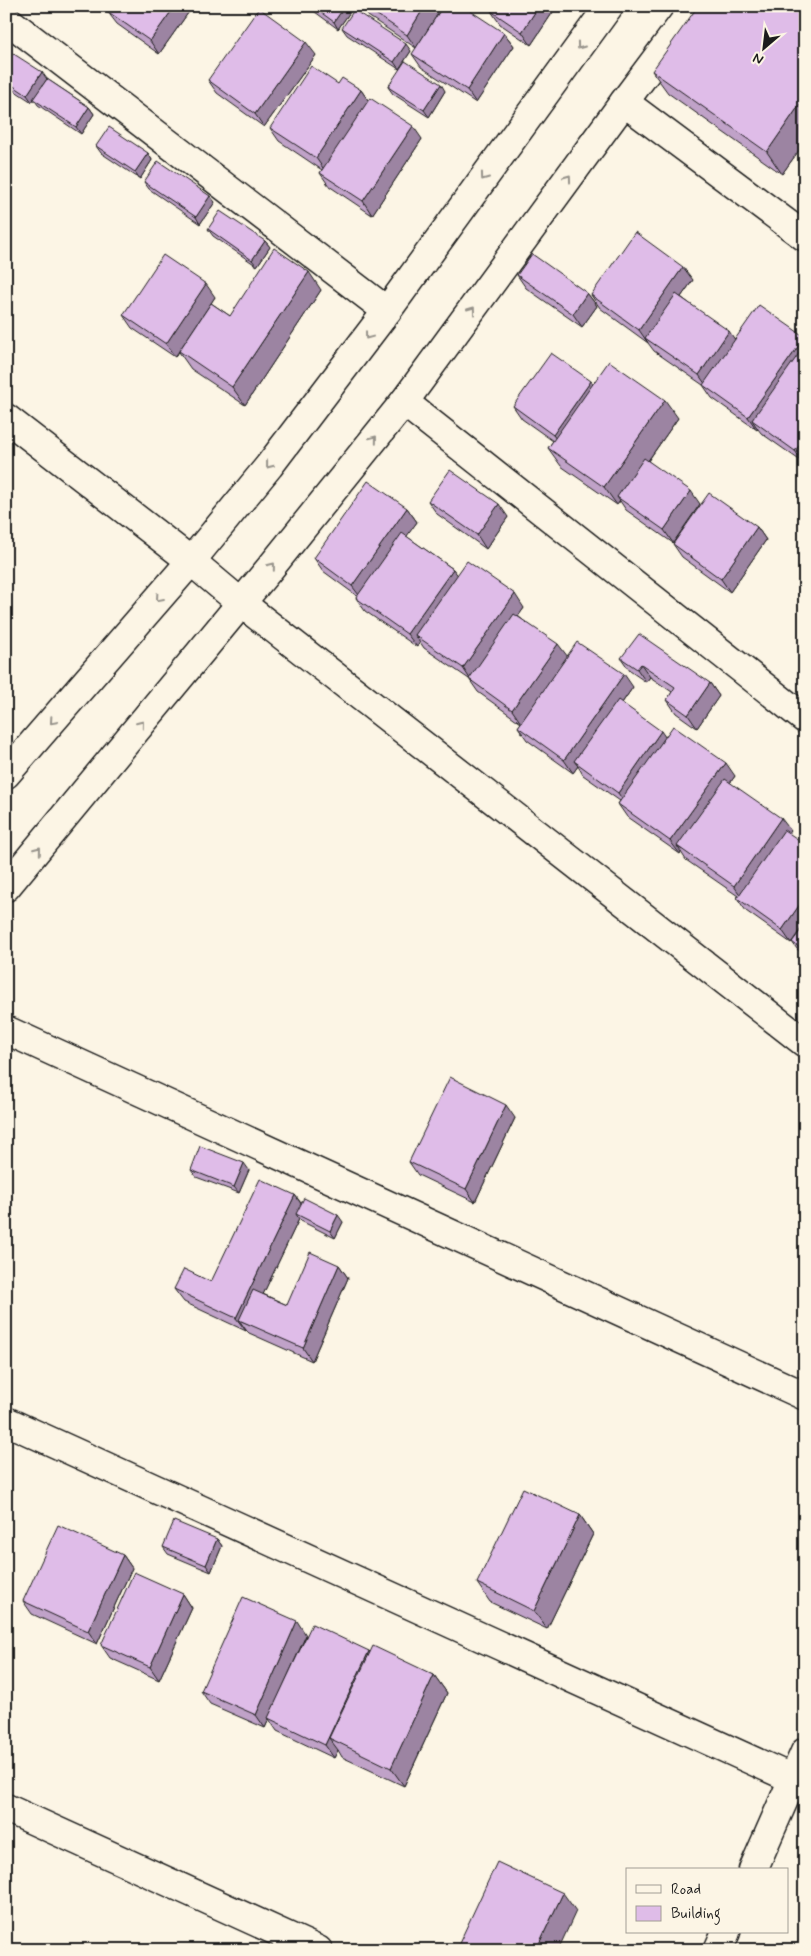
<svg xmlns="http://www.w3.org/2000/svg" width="811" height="1956" viewBox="0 0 811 1956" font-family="Mynerve,sans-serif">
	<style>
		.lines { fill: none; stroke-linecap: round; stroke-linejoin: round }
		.street-casing { stroke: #1c1c1c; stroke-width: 31 }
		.secondary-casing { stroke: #1c1c1c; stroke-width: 31 }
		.street { stroke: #fcf5e5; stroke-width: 28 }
		.secondary { stroke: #fcf5e5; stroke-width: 28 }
		.wall { fill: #c0a2c8; stroke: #1c1c1c }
		.shaded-wall { fill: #9c84a2; stroke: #1c1c1c }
		.building { fill: #dfbce8; stroke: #1c1c1c }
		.oneway { stroke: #97938b }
	</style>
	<rect width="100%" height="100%" fill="#fcf5e5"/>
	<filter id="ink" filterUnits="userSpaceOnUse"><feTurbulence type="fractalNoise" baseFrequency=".02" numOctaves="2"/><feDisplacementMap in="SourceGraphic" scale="10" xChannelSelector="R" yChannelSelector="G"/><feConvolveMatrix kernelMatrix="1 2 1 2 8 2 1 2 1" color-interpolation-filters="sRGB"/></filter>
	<g filter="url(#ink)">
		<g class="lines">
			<g class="street-casing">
				<g id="street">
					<polyline points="6,19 387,311"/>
					<polyline points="624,102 805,237"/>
					<polyline points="404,402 805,719"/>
					<polyline points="6,418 191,561 241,603 805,1043"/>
					<polyline points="6,1030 805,1396"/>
					<polyline points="6,1421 793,1779"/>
					<polyline points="6,1808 318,1950"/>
					<polyline points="753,1870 805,1752"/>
					<polyline points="718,1950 726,1932"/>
				</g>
			</g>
			<g class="secondary-casing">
				<g id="secondary">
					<polyline points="6,774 191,561 269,466 387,311 609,6"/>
					<polyline points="6,887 271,567 404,402 624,102 696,6"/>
				</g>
			</g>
			<use href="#street" class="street"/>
			<use href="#secondary" class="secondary"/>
		</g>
		<g class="wall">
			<polygon points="193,6 159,54 117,24 107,11"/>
			<polygon points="307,6 346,6 350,12 338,29"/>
			<polygon points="361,6 443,6 416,48 368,16"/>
			<polygon points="557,6 531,45 500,24 491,11"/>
			<polygon points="805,6 805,142 782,174 668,93 652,71"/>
			<polygon points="342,28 411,51 399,69 347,35"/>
			<polygon points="504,33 514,46 476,103 421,67 412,54"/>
			<polygon points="6,49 47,79 89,107 94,114 81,134 38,105 34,99 32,102 6,85"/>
			<polygon points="316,55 264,127 217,93 208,80"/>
			<polygon points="338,84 361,90 368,100 422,139 372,215 329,186 320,173 322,170 279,141 270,128"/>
			<polygon points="388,87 445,91 429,117 393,94"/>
			<polygon points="96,146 148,153 152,160 140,179 101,153"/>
			<polygon points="144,182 215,202 200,224 149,189"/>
			<polygon points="208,229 265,241 270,247 257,266 213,236"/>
			<polygon points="517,275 587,293 597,306 582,327 526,288"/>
			<polygon points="693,280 681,297 735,339 805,337 805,464 761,433 758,429 757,430 712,398 703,385 654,351 648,343 600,308 591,295"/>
			<polygon points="321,290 245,405 191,369 179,352 175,357 132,328 123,315 215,297 211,303 230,316"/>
			<polygon points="593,384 678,418 648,461 700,504 673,543 626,510 620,501 617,505 561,466 548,448 553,441 522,419 513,406"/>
			<polygon points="428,501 508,517 486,549 437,514"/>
			<polygon points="407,508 417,522 406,536 453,569 457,575 524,608 518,616 567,657 633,687 622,703 665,737 735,776 730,783 791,831 789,833 791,943 746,911 737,898 738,896 686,860 681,852 680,854 627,817 618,804 620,801 583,775 578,766 573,773 527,740 518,727 521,723 478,692 469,679 424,648 420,642 417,647 365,611 356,598 357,596 323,571 314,558"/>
			<polygon points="757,527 766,540 730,592 682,557 673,544"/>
			<polygon points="621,658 710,683 719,696 697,728 676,713 667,700 672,692 650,677 646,682 630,671"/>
			<polygon points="805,925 805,955 797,949 792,942"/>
			<polygon points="515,1118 475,1202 418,1175 409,1162"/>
			<polygon points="191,1170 249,1170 239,1193 196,1177"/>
			<polygon points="295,1195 301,1203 343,1222 335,1238 301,1221 299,1219 263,1294 287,1305 339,1265 348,1278 312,1361 249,1333 246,1330 246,1331 184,1302 174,1289 211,1282"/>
			<polygon points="580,1515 593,1534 547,1629 490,1602 477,1583"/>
			<polygon points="217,1539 222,1546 211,1572 168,1554 163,1547"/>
			<polygon points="123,1555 132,1568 97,1644 32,1614 23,1601"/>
			<polygon points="183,1594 192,1608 159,1680 110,1658 101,1645"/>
			<polygon points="306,1635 296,1659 369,1651 370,1652 434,1675 447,1693 404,1786 342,1757 338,1750 334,1758 277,1731 269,1719 265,1728 210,1704 201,1691"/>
		</g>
		<g class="shaded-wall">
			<polygon points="175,6 193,6 159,54 150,41"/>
			<polygon points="295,6 300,6 297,10"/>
			<polygon points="345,6 346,6 350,12 338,29 334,22"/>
			<polygon points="425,6 443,6 416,48 407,35"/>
			<polygon points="539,6 557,6 531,45 522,32"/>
			<polygon points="504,33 514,46 476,103 467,90"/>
			<polygon points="306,42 316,55 264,127 255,114"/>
			<polygon points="406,44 411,51 399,69 394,62"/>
			<polygon points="42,72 47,79 32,102 27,95"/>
			<polygon points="441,84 445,91 429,117 424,110"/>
			<polygon points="361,90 370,103 325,171 316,158"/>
			<polygon points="805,97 805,142 782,174 767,152"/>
			<polygon points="89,107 94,114 81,134 76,127"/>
			<polygon points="413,126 422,139 372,215 363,201"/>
			<polygon points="148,153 152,160 140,179 135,172"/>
			<polygon points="210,196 215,202 200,224 196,217"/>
			<polygon points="265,241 270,247 257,266 252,260"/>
			<polygon points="683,267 693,280 650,341 645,338 648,343 639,330"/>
			<polygon points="309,272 321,290 245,405 232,387"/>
			<polygon points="206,284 215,297 175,357 166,344"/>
			<polygon points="587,293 597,306 582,327 573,314"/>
			<polygon points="729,331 738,344 708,388 699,375"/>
			<polygon points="805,337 805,363 752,420 758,429 757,430 748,417"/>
			<polygon points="591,381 601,394 563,448 553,435"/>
			<polygon points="665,400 678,418 621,499 617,497 620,501 617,505 604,487"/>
			<polygon points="805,438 805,458 803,457 805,459 805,464 795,451"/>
			<polygon points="691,491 700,504 673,543 664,530"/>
			<polygon points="499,504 508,517 486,549 477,535"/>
			<polygon points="407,508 417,522 362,599 352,586"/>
			<polygon points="757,527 766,540 730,592 721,579"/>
			<polygon points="453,569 463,582 415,635 420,642 417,647 407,634"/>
			<polygon points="515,594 524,608 472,682 463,668"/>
			<polygon points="558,644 568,657 521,723 512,710"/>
			<polygon points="641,664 650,677 646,682 637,669"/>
			<polygon points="624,674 633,687 579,765 574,761 578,766 573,773 564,760"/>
			<polygon points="710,683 719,696 697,728 688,715"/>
			<polygon points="661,731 670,744 627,806 618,793"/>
			<polygon points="726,763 735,776 682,850 677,846 681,852 680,854 670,841"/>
			<polygon points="781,818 791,831 743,899 734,886"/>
			<polygon points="805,897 805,923 791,943 782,930"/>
			<polygon points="506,1105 515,1118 475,1202 466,1189"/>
			<polygon points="244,1163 249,1170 239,1193 234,1187"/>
			<polygon points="295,1195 304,1208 296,1214 299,1219 249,1324 239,1320 246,1330 246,1331 236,1318"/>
			<polygon points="338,1215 343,1222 335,1238 330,1231"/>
			<polygon points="339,1265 348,1278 312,1361 303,1348"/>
			<polygon points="580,1515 593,1534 547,1629 534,1611"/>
			<polygon points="217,1539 222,1546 211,1572 206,1565"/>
			<polygon points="123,1555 132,1568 97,1644 88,1631"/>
			<polygon points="183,1594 192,1608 159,1680 150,1667"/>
			<polygon points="297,1621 306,1635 269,1718 268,1718 269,1719 265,1728 256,1715"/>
			<polygon points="369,1651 378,1664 329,1738 338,1750 334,1758 325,1745"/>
			<polygon points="434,1675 447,1693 404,1786 391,1768"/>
			<polygon points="563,1893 576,1911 558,1950 536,1950"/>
		</g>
		<g class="building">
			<polygon points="111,6 175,6 150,41 107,11"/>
			<polygon points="312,6 345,6 334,22"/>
			<polygon points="364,6 425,6 407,35"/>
			<polygon points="443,6 463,6 504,33 467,90 412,54"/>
			<polygon points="494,6 539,6 522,32 491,11"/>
			<polygon points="698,6 805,6 805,97 767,152 652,71"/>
			<polygon points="259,8 306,42 255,114 208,80"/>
			<polygon points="354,10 406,44 394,62 342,28"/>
			<polygon points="6,49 42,72 27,95 6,81"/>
			<polygon points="405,61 441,84 424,110 388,87"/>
			<polygon points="311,66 338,84 342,78 361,90 316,158 270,128"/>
			<polygon points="47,79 89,107 76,127 33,99"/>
			<polygon points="370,98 413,126 363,201 320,173"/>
			<polygon points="109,127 148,153 135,172 96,146"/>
			<polygon points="158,161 210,196 196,217 144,182"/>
			<polygon points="220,211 265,241 252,260 208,229"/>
			<polygon points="635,232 683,267 639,330 591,295"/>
			<polygon points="274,248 309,272 232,387 179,351 211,303 230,316"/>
			<polygon points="532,254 587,293 573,314 517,275"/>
			<polygon points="163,255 206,284 166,344 123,315"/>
			<polygon points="676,294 729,331 699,375 645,338"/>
			<polygon points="759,305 805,337 748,417 703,385"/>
			<polygon points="805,345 805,438 795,451 752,420"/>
			<polygon points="551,353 591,381 553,435 513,406"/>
			<polygon points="609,361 665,400 604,487 548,448"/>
			<polygon points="644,458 691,491 664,530 617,497"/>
			<polygon points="450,470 499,504 477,535 428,501"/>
			<polygon points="368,481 407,508 352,586 314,558"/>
			<polygon points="709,493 757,527 721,579 673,544"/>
			<polygon points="402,533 453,569 407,634 356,598"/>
			<polygon points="467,561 515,594 463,668 415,635"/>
			<polygon points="514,614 558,644 512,710 469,679"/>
			<polygon points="639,634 710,683 688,715 667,700 675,687 641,664 637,669 621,658"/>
			<polygon points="577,642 624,674 564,760 518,727"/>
			<polygon points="618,700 661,731 618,793 574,761"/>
			<polygon points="673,726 726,763 670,841 618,804"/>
			<polygon points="725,779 781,818 734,886 677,846"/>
			<polygon points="784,830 805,844 805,897 782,930 737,898"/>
			<polygon points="805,925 805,952 792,942"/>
			<polygon points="450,1077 506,1105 466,1189 409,1162"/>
			<polygon points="200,1146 244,1163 234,1187 191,1170"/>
			<polygon points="260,1179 295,1195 236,1318 174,1289 184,1269 211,1282"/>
			<polygon points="304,1198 338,1215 330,1231 296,1214"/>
			<polygon points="310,1252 339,1265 303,1348 239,1320 253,1290 287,1305"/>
			<polygon points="523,1488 580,1515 534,1611 477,1583"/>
			<polygon points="174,1521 217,1539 206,1565 163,1547"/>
			<polygon points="58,1525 123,1555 88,1631 23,1601"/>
			<polygon points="134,1572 183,1594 150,1667 101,1645"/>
			<polygon points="243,1597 297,1621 256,1715 201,1691"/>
			<polygon points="312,1624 369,1651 325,1745 268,1718"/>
			<polygon points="373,1646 434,1675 391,1768 329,1738"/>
			<polygon points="497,1862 563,1893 536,1950 456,1950"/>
		</g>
		<defs><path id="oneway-chevron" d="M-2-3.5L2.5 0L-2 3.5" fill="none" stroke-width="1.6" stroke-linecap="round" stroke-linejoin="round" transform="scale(1.25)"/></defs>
		<g class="oneway">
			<use href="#oneway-chevron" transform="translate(580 46) rotate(126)"/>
			<use href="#oneway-chevron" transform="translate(484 177) rotate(126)"/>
			<use href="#oneway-chevron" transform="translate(568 178) rotate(-54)"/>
			<use href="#oneway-chevron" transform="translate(472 310) rotate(-54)"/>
			<use href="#oneway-chevron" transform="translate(368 336) rotate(127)"/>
			<use href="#oneway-chevron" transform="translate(374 439) rotate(-51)"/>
			<use href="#oneway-chevron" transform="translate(269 465) rotate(128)"/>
			<use href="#oneway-chevron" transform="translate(272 566) rotate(-51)"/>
			<use href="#oneway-chevron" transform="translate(159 598) rotate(131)"/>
			<use href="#oneway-chevron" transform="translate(53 721) rotate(131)"/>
			<use href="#oneway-chevron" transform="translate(141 724) rotate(-51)"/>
			<use href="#oneway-chevron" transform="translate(38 850) rotate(-51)"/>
		</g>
	</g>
	<rect width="811" height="1956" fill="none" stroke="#fcf5e5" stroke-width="25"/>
	<rect x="12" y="12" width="786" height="1931" fill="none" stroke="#1c1c1c" stroke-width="2" filter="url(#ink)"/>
	<rect x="626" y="1868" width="162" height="65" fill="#fcf5e5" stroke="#a29e95"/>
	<rect x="636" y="1885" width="25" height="8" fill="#fcf5e5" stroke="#a29e95"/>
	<text x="671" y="1894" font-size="15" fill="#1c1c1c">Road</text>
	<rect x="636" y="1906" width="25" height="15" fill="#dfbce8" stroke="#a29e95"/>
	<text x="671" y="1918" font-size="15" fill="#1c1c1c">Building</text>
	<g transform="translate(764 48) rotate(208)" stroke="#fcf5e5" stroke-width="4" paint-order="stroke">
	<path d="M0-4L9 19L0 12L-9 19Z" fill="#1c1c1c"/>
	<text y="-8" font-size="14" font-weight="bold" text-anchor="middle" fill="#1c1c1c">N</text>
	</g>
</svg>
